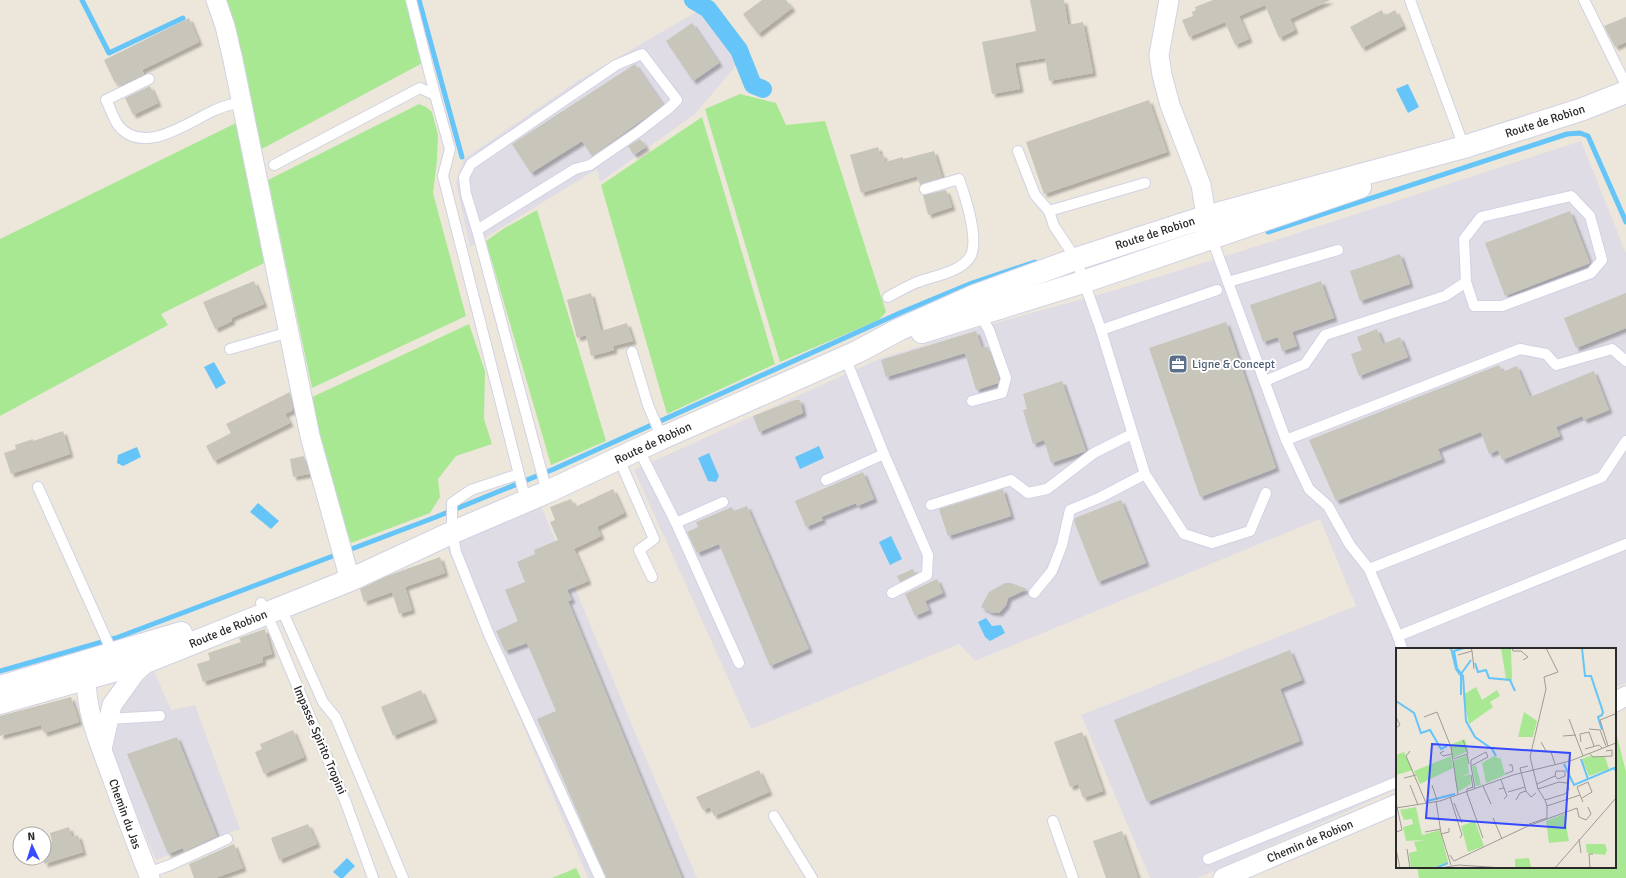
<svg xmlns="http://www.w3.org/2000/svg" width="1626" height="878" viewBox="0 0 1626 878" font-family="Signika,sans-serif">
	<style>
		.industrial { fill: #dfdce5 }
		.green { fill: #a9e893 }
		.water { fill: #65c4f8 }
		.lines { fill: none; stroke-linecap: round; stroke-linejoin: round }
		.stream { stroke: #65c4f8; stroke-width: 5 }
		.canal { stroke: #65c4f8; stroke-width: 18 }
		.building { fill: #c8c5ba; filter: url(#shadow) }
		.service-casing { stroke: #d0d2e4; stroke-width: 12 }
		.minor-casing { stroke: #d0d2e4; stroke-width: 21 }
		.secondary-casing { stroke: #d0d2e4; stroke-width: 24 }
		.service { stroke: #fff; stroke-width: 10 }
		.minor { stroke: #fff; stroke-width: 19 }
		.secondary { stroke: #fff; stroke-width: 22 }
		.labels { text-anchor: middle; stroke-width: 4; stroke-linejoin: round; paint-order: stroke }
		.street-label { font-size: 12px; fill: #2a2a2a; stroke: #fff }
		.service-label { font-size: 12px; fill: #4e5e75; stroke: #fff; text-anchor: start }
		.inset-river { fill: none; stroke: #65c4f8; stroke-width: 2 }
		.inset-road { fill: none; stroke: #9f9b94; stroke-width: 1 }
		.view { fill: #364aff; fill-opacity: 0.15; stroke: #364aff; stroke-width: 2 }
		.inset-edge { fill: none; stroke: #2a2a2a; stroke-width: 2 }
	</style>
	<defs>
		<filter id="shadow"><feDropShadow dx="3.5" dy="3.5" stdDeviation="1" flood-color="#0004"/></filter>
	</defs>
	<rect width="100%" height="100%" fill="#ede7db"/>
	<g class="industrial">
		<polygon points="698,11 739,62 695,114 600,182 597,169 470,247 456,183 464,159 579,80"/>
		<polygon points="1581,141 1626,253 1626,683 1615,688 1615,649 1397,649 1397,789 1198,878 1150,878 1081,715 1356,606 1320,519 975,661 959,644 751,729 634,470 879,359 977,328 1115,290 1245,250"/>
		<polygon points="541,506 639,742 697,878 588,878 481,627 447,547"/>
		<polygon points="154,671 171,710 195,705 240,829 156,860 109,748 118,704"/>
	</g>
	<g class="green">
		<polygon points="223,0 415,0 430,59 258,151"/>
		<polygon points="740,94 776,103 786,125 825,121 886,312 879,320 780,362 705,109"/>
		<polygon points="419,104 426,107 432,112 438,135 437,160 433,193 466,316 312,388 268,180"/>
		<polygon points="702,117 775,364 667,414 601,185"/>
		<polygon points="236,123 264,263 161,314 168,325 0,416 0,239"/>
		<polygon points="537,210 606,441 551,465 486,241 503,229"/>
		<polygon points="469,324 485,371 484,419 492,444 456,456 438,479 440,497 430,513 351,543 323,467 308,399"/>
		<polygon points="1615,728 1626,772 1626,878 1419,878 1417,867 1615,867"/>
		<polygon points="576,868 581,878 552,878"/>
	</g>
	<g class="water">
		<polygon points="1408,84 1419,107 1408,113 1396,89"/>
		<polygon points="214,362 226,383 216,389 204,367"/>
		<polygon points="819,446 824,458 800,469 795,457"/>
		<polygon points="137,447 141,457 123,466 117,463 118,455"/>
		<polygon points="709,453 719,476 716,482 708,481 698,458"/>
		<polygon points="258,503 279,521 271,529 250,512"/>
		<polygon points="891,536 902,559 890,565 879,542"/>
		<polygon points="986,618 992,626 1001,625 1005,633 990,641 985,637 978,622"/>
		<polygon points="347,858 355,866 343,878 340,878 333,872"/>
	</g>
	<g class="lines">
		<g class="stream">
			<polyline points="82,0 109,53 183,18"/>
			<polyline points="419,0 462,157"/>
			<polyline points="1268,232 1567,134 1580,133 1588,136 1626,222"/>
			<polyline points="0,671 116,638 436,517 554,469 902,312 972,283 1035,262"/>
		</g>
		<polyline class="canal" points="693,0 708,9 739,50 753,85 763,89"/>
	</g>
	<g class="building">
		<polygon points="762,0 786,0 792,8 758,34 743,14"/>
		<polygon points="1030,0 1064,0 1068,25 1083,22 1093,73 1049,81 1045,58 1015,63 1020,89 992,94 982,42 1036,31"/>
		<polygon points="1213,0 1330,0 1290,19 1295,30 1279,38 1265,5 1239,16 1249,39 1235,45 1225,22 1189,37 1182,20 1193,16 1192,12 1196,10 1195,7"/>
		<polygon points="1382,10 1384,16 1395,10 1403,26 1362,48 1350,27"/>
		<polygon points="1626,17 1626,42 1615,47 1604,26"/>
		<polygon points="189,18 199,42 142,70 144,74 119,86 117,82 115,83 104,60"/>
		<polygon points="692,23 719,63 693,81 666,41"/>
		<polygon points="635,64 663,105 592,156 582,141 531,173 512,144"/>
		<polygon points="150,86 158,103 133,115 125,98"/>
		<polygon points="1149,100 1167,152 1044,194 1026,142"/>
		<polygon points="640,139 646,147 634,155 628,146"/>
		<polygon points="878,147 880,155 883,154 885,162 903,157 903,159 934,151 942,177 920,185 917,176 861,193 850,155"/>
		<polygon points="946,190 952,207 928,215 923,195"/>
		<polygon points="1570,211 1590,263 1505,296 1485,243"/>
		<polygon points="1400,254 1410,284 1360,301 1350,271"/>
		<polygon points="254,281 264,304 231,318 232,321 215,329 203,302"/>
		<polygon points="1321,281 1334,318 1292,332 1297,346 1282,351 1278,337 1263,342 1250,305"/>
		<polygon points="591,293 601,331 627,323 633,341 613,346 614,350 591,356 586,335 577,338 567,300"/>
		<polygon points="1626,293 1626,328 1576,348 1564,318"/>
		<polygon points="1226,322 1276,468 1200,497 1149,348"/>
		<polygon points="1377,329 1383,344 1400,337 1408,357 1359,376 1351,354 1362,350 1357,337"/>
		<polygon points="976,331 982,348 988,347 999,378 998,383 976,390 965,353 886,377 881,360"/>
		<polygon points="1499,365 1502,372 1517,366 1530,397 1594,371 1609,410 1584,420 1582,416 1556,427 1560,436 1502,460 1498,450 1489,454 1481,432 1438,449 1442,459 1336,501 1309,440"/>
		<polygon points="1062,381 1086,451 1051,463 1044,440 1033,444 1023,410 1027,409 1023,394"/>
		<polygon points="290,392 293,410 285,414 290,423 214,461 206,446 231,433 226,424"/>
		<polygon points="795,400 800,400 803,413 759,432 753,416"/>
		<polygon points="63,431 70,454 11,474 4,453 16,449 15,445 33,439 33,441"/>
		<polygon points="304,456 309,474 293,477 290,459"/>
		<polygon points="863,472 874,499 857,506 856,503 821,517 823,520 806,527 795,501"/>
		<polygon points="613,489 624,513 597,527 601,536 574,549 588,581 567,590 572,600 568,601 682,878 606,878 537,719 556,711 527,643 505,651 496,631 518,621 505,590 525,582 517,562 535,554 534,550 558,540 550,522 555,520 550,507 571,499 575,507"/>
		<polygon points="1003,489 1011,516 948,536 939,509"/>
		<polygon points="1121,500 1146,563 1098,582 1074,521 1075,518"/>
		<polygon points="747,506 809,649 770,666 719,544 697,553 687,532 698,527 696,522 732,507 734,511"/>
		<polygon points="440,557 445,573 405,587 412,610 399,614 392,592 364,602 360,589 387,576"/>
		<polygon points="913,569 915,574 900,582 897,576"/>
		<polygon points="937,579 943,593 925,601 929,610 915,616 905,594"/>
		<polygon points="1005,583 1011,583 1027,589 1008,598 1006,605 999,613 990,612 981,607 989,592"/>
		<polygon points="265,629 272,654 262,657 263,662 203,682 197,664 210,660 208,653 241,642 239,638"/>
		<polygon points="1290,650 1302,680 1280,689 1300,741 1147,802 1114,720"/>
		<polygon points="421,690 434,719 393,736 381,707"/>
		<polygon points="71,697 79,722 44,733 41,725 0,736 0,716"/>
		<polygon points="293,730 304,757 264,774 255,752 262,749 260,744"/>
		<polygon points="1082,732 1103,791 1083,798 1078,784 1070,787 1054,742"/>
		<polygon points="177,737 217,836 184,851 183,848 168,854 127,754"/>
		<polygon points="759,770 769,792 714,816 710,807 703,810 696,797"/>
		<polygon points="308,824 317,844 279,860 271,838"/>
		<polygon points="69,827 72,837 78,835 83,852 44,864 44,844 52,842 50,833"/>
		<polygon points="1122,831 1138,878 1106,878 1093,841"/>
		<polygon points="234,844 243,868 215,878 194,878 189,864"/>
	</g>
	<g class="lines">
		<g class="service-casing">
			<g id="service">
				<polyline points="411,0 435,95"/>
				<polyline points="1410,0 1464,147"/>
				<polyline points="1584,0 1626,85"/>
				<path d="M149 79 106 100C110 107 113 118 118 125 143 157 188 122 215 110 223 106 233 104 242 102"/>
				<polyline points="1018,151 1035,195 1049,211"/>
				<polyline points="274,165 420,88 435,95 450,149 443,176 523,490 528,500"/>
				<polyline points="1145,183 1049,211 1054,226 1076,259 1101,330 1145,474 1184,534 1212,543 1250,531 1266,493"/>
				<polyline points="477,230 466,194 464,177 471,164 616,65 642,54 677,100 669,108 638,132 590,165 575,169 477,230 547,492"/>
				<polyline points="1211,236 1286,440 1309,489 1328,506 1350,545 1369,569 1602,477 1626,441"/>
				<polyline points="1228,282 1338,250"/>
				<path d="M888 297C897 292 906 287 915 283 932 276 960 273 970 257 980 241 965 196 959 179L925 189"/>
				<polyline points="1101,330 1217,290"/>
				<polyline points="230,349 289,332"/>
				<polyline points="632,352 648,405 662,438"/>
				<polyline points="1265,381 1305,364 1325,335 1445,296 1466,282 1464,239 1481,217 1571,196 1590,216 1602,260 1591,273 1502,306 1474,306 1466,282"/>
				<polyline points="972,401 1002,393 1006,378 989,330 980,314"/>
				<polyline points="1286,440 1520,349 1546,354 1556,365 1612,349 1626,361"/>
				<polyline points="639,450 676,523 739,663"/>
				<polyline points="884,454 928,555 927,575 892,593"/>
				<polyline points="619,459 654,539 639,550 652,577"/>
				<polyline points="519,474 471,490 452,503 452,532 456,552 490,637 600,878"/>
				<polyline points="826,480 884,454 845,357"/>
				<polyline points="38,487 113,654"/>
				<polyline points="931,505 1011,480 1028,493 1047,489 1094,453 1132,434"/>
				<polyline points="676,523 723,502"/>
				<polyline points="1369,569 1398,636 1626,544"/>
				<polyline points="1034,593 1052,571 1062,545 1070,510 1101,497 1145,474"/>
				<polyline points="261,603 273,628 346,803 373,878"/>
				<polyline points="281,608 323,702 336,718 403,878"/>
				<polyline points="1398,636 1402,649"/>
				<polyline points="109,719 160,716"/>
				<polyline points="774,816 812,878"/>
				<polyline points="1053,821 1073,878"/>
				<polyline points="1208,859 1397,782"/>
				<polyline points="148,873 170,865 227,839"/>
			</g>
		</g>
		<g class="minor-casing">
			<g id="minor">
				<polyline points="216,0 225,26 233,60 310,436 350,580"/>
				<polyline points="1169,0 1159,55 1162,75 1170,105 1201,185 1208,228 1204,229"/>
				<path d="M96 669 86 679C87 715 98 739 110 772 123 808 136 843 150 878"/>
				<polyline points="1615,702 1626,696"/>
				<polyline points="102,749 112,705 135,673 148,661"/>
				<polyline points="1223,878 1397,804"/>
			</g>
		</g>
		<g class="secondary-casing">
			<g id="secondary">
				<polyline points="922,332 1083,282 1360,187"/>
				<polyline points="0,687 181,633"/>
				<polyline points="0,703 148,661 350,580 449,534 547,492 662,438 857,352 898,330 974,296 1076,259 1205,217 1464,147 1583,109 1626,92"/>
			</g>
		</g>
		<use href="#service" class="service"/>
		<use href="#minor" class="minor"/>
		<use href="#secondary" class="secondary"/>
	</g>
	<defs>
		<g id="office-square" transform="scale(1)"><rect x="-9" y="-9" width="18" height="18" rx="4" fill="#5c6f8a" stroke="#fff"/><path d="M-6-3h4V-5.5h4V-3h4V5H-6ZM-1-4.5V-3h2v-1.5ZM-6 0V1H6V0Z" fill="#fff"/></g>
	</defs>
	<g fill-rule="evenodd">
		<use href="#office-square" x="1178" y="364"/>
	</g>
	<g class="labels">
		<g class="street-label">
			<text transform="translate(1545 121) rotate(-18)" y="4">Route de Robion</text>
			<text transform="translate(1155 233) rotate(-18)" y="4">Route de Robion</text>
			<text transform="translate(653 443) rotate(-25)" y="4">Route de Robion</text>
			<text transform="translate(228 629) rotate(-22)" y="4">Route de Robion</text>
			<text transform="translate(320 740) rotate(67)" y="4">Impasse Spirito Tropini</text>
			<text transform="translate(125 814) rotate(70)" y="4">Chemin du Jas</text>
			<text transform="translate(1310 841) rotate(-23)" y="4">Chemin de Robion</text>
		</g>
		<g class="service-label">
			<text x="1192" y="368">Ligne &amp; Concept</text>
		</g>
	</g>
	<g transform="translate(1396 648)">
		<rect width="220" height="220" fill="#ede7db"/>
		<path d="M105 0H115L116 32 110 31ZM80 39 86 52 101 42 104 48 94 54 97 59 73 76 67 47ZM128 64 141 73 137 89H122ZM69 91 72 103 57 110 54 97ZM8 104 17 122 0 127V107ZM71 107 73 125 60 131 57 113ZM55 108 57 120 24 136 18 123ZM98 108 105 111 109 127 90 135 86 115ZM193 108 209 109 213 121 193 128 186 111ZM80 117 85 137 80 138 76 119ZM74 126 75 136 62 144 59 131ZM20 159 26 187 44 182 52 214 37 220H15L13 205 21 203 18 194 28 192 10 193 7 179 17 176 16 171 8 172 4 162ZM168 166 173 193 153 195 150 173ZM79 173 88 198 72 204 65 178ZM190 196H209L211 202 209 207 191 205ZM133 210 135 219H119V211Z" fill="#a9e893"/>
		<path class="inset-river" d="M55 0 60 21 65 28V47M68 0 58 3 61 20 67 28 70 73 79 89 96 101 100 108M186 0 189 28H195L207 64 206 67 202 69 206 82M79 15 82 24 90 22 93 30 114 32 119 43M65 26 75 12M0 53 18 65 25 85 34 82 45 101 51 98M185 111 192 131M168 116 178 137 218 120 220 123M31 153 59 146M40 220 52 215"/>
		<path class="inset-road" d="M116 0 117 3H125L132 9 127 12M76 3 78 21M62 7 76 3 75 0M0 69 4 77 0 80M28 69 41 64 55 99 62 147M173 71 187 108M193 81 204 82 210 98M167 88 180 87M67 92 72 106M145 94 150 103 155 104 159 116M185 94 184 86 193 84 198 98M212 98 204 72 219 66M189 101 203 97 206 100M14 103 10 108 30 155M48 103 44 105 47 108 56 106M193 105 197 109 216 108V102L210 103M58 111 71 106 73 116M75 118V112L90 104 92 109 75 118 79 140M132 118 124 120 130 143 135 149 140 145M109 126 117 123 116 117H113M75 127 77 140M8 130 20 127M141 136 159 128 160 123H169V128L162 131 159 128M14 137 22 157M36 137 41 152M87 138 95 156M77 139 71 141V145L87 190M103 141 108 140 105 132M142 141 163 134 171 135 173 141 169 146 149 152 142 141 134 109 150 41 148 29 162 24 150 0M112 144 129 139M54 149 66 187 64 190M186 150 196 144 192 134 181 139 184 147 187 154M108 151 111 148 108 140M120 152 124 145 130 143M149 152 151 158 184 147M40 153 45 185 55 217M0 154 6 182 0 184M58 155 66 175M0 160 44 153 117 127 174 113 220 95M97 170 106 191M133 176 151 170V158M29 184 45 181M45 186 53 184V180M183 191 185 205M0 201 4 220M11 201 14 220M54 207 58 213 132 178 181 160 183 169 190 172 195 166 192 159M44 220 63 217 107 220M159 220 220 150M194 220 193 206H197"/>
		<path class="view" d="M36 96 174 105 169 180 30 170Z"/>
		<rect width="220" height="220" class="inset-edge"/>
	</g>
	<g transform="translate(32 846) rotate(356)"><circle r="19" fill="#ffffff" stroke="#aaaaaa"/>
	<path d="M0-3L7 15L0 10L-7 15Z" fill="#364aff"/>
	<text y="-6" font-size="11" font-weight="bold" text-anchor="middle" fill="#2a2a2a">N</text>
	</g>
</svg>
